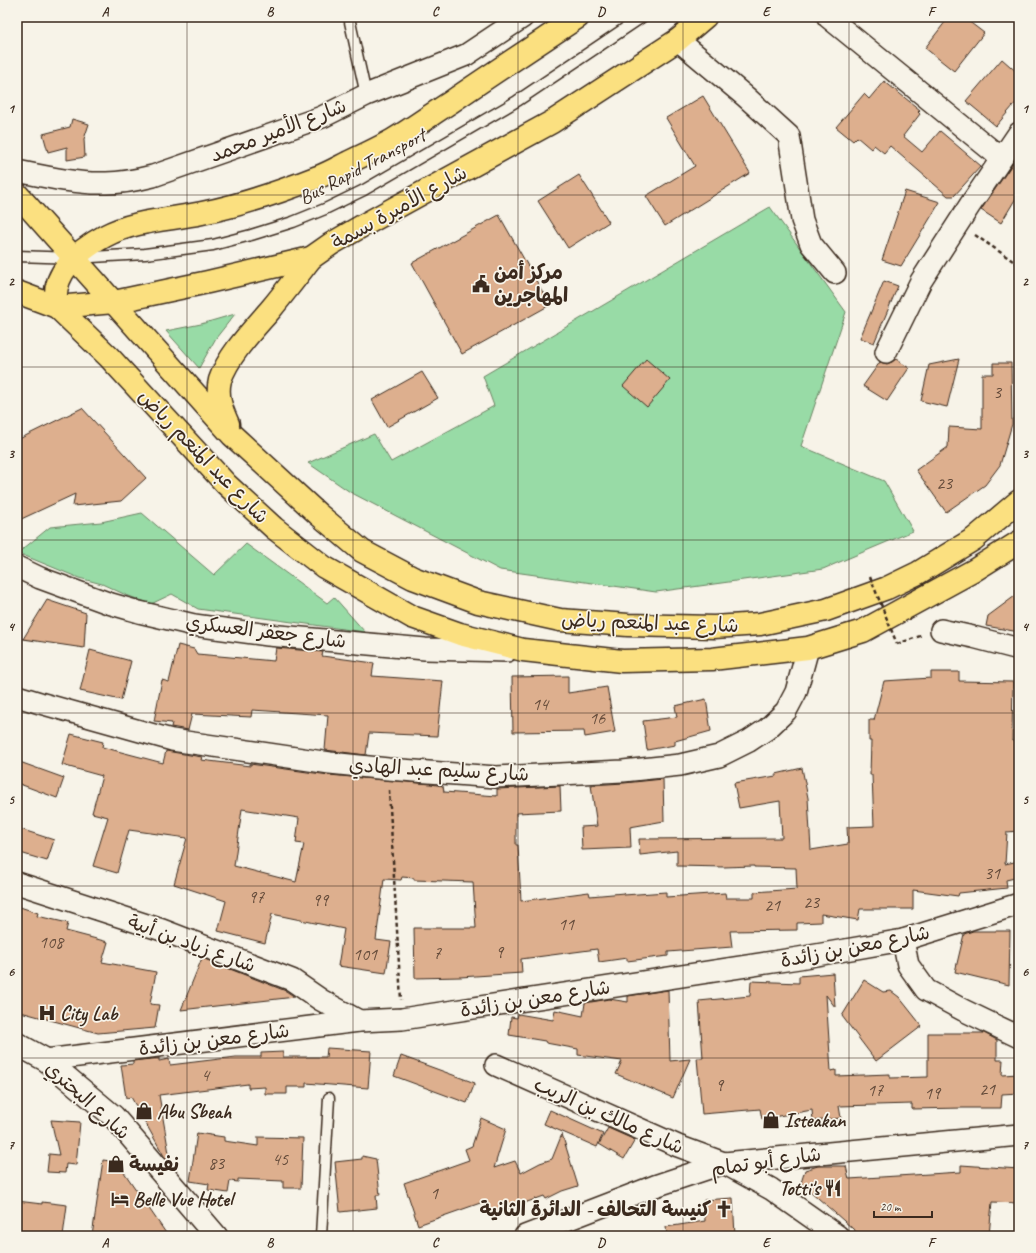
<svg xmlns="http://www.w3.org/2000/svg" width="1036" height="1253" viewBox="0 0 1036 1253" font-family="Caveat,'Playpen Sans Arabic',sans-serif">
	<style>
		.green { fill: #98dba6; stroke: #6a8262 }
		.building { fill: #ddaf8e; stroke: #3b2a1e; fill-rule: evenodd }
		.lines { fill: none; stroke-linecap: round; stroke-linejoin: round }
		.service-casing { stroke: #3b2a1e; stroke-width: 13 }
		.minor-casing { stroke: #3b2a1e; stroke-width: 24 }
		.tertiary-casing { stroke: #3b2a1e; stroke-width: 25 }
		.primary-casing { stroke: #3b2a1e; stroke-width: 25 }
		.path { stroke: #3b2a1e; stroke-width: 2.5; stroke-dasharray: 4 3; stroke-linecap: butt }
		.service { stroke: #f7f3e8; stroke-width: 10 }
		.minor { stroke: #f7f3e8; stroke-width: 21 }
		.tertiary { stroke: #f7f3e8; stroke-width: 22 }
		.primary { stroke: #fbe080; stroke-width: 22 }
		.path-bridge { stroke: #3b2a1e; stroke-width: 2.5; stroke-dasharray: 4 3; stroke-linecap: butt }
		.grid { fill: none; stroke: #3b2a1e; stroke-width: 1; stroke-opacity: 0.55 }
		.labels { text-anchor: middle; stroke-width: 3.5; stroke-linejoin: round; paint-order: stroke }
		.number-label { font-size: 18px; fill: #644b3a }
		.street-label { font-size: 20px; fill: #3b2a1e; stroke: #f7f3e8 }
		.poi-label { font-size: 20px; font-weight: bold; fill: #3b2a1e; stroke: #f7f3e8; text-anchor: start }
		.neatline { fill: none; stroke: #3b2a1e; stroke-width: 1.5 }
		.grid-label { font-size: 13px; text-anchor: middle; font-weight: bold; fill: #3b2a1e }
	</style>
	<rect width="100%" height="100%" fill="#f7f3e8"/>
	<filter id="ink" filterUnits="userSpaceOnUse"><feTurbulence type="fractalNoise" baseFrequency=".025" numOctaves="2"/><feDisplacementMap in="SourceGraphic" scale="8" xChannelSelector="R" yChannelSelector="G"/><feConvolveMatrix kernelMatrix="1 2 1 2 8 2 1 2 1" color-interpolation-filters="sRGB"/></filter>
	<g filter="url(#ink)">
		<g class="green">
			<polygon points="770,207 846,312 801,446 884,481 913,531 823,569 656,592 500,570 350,492 308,463 374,434 391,462 494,406 483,376"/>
			<polygon points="235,314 216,338 199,368 166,331 201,324"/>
			<polygon points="142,513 214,575 246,544 327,603 334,597 365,632 198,609 172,594 151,604 126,595 102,584 79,578 18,553 50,527 101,522"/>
		</g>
		<g class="building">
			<polygon points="949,17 963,17 984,33 954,71 925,48"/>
			<polygon points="1002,59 1019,74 1019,99 996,126 966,101"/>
			<polygon points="884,81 920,110 918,112 920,114 903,136 922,152 940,131 981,166 954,196 948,196 890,146 884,153 874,145 871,149 857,137 853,141 836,127 864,94 869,99"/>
			<polygon points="703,96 750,173 665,226 646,196 695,166 666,118"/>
			<polygon points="72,119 89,124 84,139 85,157 67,160 67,147 48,152 43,134 70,127"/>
			<polygon points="1019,154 1019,193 1001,223 981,210"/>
			<polygon points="579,175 609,222 568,248 538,201"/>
			<polygon points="905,191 940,202 901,266 882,260"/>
			<polygon points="499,215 550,305 462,354 412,263"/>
			<polygon points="884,281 898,286 874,343 860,338"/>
			<polygon points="646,359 670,380 647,407 623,386"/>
			<polygon points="896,359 909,368 887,401 863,386 880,362 887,364 892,362"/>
			<polygon points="959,359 947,407 921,401 929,365"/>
			<polygon points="993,363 1011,363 1012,424 1000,465 985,485 946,512 916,470 948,447 949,427 982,429 982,374 993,374"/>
			<polygon points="422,372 438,398 387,427 372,400"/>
			<polygon points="82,408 146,478 121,501 73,506 75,494 17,521 17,440"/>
			<polygon points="1019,593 1019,632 986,626 988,616"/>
			<polygon points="47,600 86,613 84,648 23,639"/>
			<polygon points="178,645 194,649 197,654 274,661 276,648 323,652 322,656 374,663 372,676 443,681 437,736 369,733 366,755 325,750 328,715 252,710 251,717 192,714 188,730 171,727 172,723 154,721 162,680 169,682"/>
			<polygon points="90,650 131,661 121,700 80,691"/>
			<path d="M931 672H959V681L1013 682 1012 741H1019V831L1007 832 1005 864 1019 861V877L1006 880 1007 888 959 893 958 896 913 890V909H860L858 920 821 914V922L797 923V930L730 931 732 947 668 952V956L627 961V958L599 962 597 949 521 959 522 973 460 977 415 978 414 928H476L473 882 414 880V878L402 877 401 880 384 879 376 940 391 942 386 973 338 966 344 929 272 914 265 943 218 931 226 901 174 884 187 838 129 830 117 873 93 866 108 817 92 813 102 776 62 765 71 734 103 742 102 747 163 763 166 751 202 757 201 760 250 766V764L329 775 431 784 443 786 444 792 497 796V789L560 786 561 811 516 813V845H518L521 901 589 892 590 896 624 893V895L666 892V897L725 893 726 898H754V892L797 889 796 868 754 867V866L724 867 677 866V851L640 855 639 839 782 838 780 801 739 808 734 783 776 776V774L802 768 808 798 811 850 848 844 847 827 874 826 872 775H870L871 741H869V720H874L884 681 931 678ZM242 809 299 818 296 843 304 844 296 882 234 866Z"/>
			<polygon points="568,676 568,693 607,687 615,732 585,737 584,731 513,732 512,677"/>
			<polygon points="706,699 711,731 675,741 675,745 647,750 643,721 677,717 675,706"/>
			<polygon points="17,761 64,778 57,798 17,783"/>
			<polygon points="663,779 664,821 630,827 631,848 582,850 581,827 597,826 591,785 624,783"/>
			<polygon points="17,828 54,840 47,861 17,852"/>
			<polygon points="17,906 38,913 37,916 68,923 66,931 108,942 102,962 156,972 150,1004 159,1005 155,1028 98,1033 17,1011"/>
			<polygon points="973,931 1010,931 1009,985 955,972 964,934"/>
			<polygon points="202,958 286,991 295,997 181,1010"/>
			<polygon points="833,973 835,1007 826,995 831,1071 836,1070 836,1076 890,1074 890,1078 928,1077 928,1033 984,1033 997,1040 997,1060 1003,1060 1002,1075 1019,1074 1019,1093 1002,1094 1001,1108 963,1108 912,1109 912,1104 839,1106 841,1118 813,1121 812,1110 762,1119 760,1109 702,1114 697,1058 703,1058 699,1001 750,996 751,981 799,983 799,976"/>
			<polygon points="864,980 883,992 891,991 899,997 922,1026 876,1061 842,1016"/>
			<polygon points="668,990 670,1061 690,1059 673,1098 616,1074 622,1061 578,1055 578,1049 546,1043 545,1041 509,1035 511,1017 517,1018 518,1014 553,1020 555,1010 583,1016 585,1003 609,999 628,1002 628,996"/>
			<polygon points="327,1048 371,1051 368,1088 306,1083 306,1087 287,1087 287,1094 265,1094 265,1087 248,1088 248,1084 159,1095 171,1165 164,1156 131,1097 126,1098 121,1065 133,1064 133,1061 159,1058 159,1061 169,1059 170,1065 236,1057 261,1057 261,1053 283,1052 283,1057 326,1057"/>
			<polygon points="401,1056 475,1083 467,1103 394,1076"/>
			<polygon points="550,1110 603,1134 597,1147 544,1124"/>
			<polygon points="481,1118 506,1129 494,1168 515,1161 521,1173 540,1163 552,1159 562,1134 578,1186 562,1191 546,1199 544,1196 491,1215 486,1201 418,1225 404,1183 469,1160 465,1149 472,1146"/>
			<polygon points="51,1120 80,1122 76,1165 66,1164 65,1173 47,1172 49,1154 59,1155"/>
			<polygon points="608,1128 635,1140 624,1159 599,1144"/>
			<polygon points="197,1133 224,1137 224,1141 258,1146 258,1137 303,1138 301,1188 283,1188 283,1181 238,1179 238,1182 230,1181 228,1193 208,1190 209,1184 190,1181"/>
			<polygon points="362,1156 376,1159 380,1195 376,1195 377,1208 340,1212 335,1162 362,1159"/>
			<polygon points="103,1160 117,1162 168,1236 92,1236"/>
			<polygon points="961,1165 1019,1169 1019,1203 992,1202 989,1236 861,1236 801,1183 805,1170 818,1166 846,1166 849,1179 961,1172"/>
			<polygon points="733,1198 735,1236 667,1236 666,1227 705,1221 704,1200"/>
			<polygon points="17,1201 42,1204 42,1202 67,1205 63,1236 17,1236"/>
		</g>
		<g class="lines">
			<g class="service-casing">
				<g id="service">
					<polyline points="350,22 366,95"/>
					<polyline points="17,256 74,258 145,254 213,245 251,235 293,222 325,209 364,190 517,101 642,17"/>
					<polyline points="321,1236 329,1098"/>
				</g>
			</g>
			<g class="minor-casing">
				<g id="minor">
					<polyline points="828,17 1001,158"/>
					<polyline points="678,40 746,97 789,136 802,220 811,244 835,273"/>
					<path d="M17 171C46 177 77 184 106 183 122 183 137 180 153 176L322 117 366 95 466 55 523 17"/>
					<polyline points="886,352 921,281 970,205 1019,133"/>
					<polyline points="17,567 40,578 108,603 139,612 194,625 268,635 425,649 507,651"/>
					<polyline points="941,630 973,637 1019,649"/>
					<polyline points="17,696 40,703 172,740 330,763 388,769 496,777 623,771 680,765 719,756 749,741 767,729 786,711 796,692 808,648"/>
					<polyline points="17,883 162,930 292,980 321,1000 359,1021"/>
					<polyline points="903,940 908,965 926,990 963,1010 1019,1037"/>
					<polyline points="46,1060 359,1021 402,1019 799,958 903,940 1019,904"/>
					<polyline points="496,1065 678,1146 724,1163 771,1189 838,1236"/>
					<polyline points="525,1236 655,1186 724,1163 1019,1135"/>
				</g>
			</g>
			<g class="tertiary-casing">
				<polyline id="tertiary" points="17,1044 46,1060 113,1116 216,1236"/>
			</g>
			<g class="primary-casing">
				<g id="primary">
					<path d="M578 17C536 45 493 73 451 102 432 114 413 128 393 140 379 148 364 155 349 162 339 167 329 173 318 177 280 192 242 205 202 213 169 220 135 220 105 236 79 250 49 275 57 307L109 357 226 484 274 528 324 567 412 617 460 634 523 650 622 661 712 659 808 648 863 631 973 571 1019 542"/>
					<polyline points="17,194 232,435 318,514 362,551 413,578 478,602 560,620 628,625 714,627 760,624 826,610 887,588 918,573 974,539 1019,501"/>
					<polyline points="17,292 57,307 114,302 208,282 311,258 331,244 362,226 552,122 678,40 705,17"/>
					<path d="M228 424C222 411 216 396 220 380 229 354 253 330 271 309 285 292 298 275 311 258"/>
				</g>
			</g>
			<g class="path">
				<polyline points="975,235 1019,265"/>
				<polyline points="897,644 923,635"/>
				<polyline points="389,790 401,1000"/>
			</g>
			<use href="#service" class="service"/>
			<use href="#minor" class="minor"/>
			<use href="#tertiary" class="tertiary"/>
			<use href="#primary" class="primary"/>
			<polyline class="path-bridge" points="870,577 897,644"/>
		</g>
	</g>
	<path class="grid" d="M187 17V1236M353 17V1236M518 17V1236M683 17V1236M849 17V1236M17 195H1019M17 367H1019M17 540H1019M17 713H1019M17 886H1019M17 1058H1019"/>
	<defs>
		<g id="civic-bare" transform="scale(1.38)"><path d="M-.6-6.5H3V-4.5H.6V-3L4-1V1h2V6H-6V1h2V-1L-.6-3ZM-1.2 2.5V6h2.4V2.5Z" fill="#3b2a1e" stroke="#f7f3e8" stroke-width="2.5" paint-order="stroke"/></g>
		<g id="hospital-bare" transform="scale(1.38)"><path d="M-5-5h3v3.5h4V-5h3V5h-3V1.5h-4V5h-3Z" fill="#3b2a1e" stroke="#f7f3e8" stroke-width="2.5" paint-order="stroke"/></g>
		<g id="shop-bare" transform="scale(1.38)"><path d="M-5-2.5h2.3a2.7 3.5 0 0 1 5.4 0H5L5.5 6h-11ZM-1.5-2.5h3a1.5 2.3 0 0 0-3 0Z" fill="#3b2a1e" stroke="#f7f3e8" stroke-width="2.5" paint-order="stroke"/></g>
		<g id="restaurant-bare" transform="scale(1.38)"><path d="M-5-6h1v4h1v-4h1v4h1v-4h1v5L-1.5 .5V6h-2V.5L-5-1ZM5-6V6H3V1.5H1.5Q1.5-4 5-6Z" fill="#3b2a1e" stroke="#f7f3e8" stroke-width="2.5" paint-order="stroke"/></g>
		<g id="hotel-bare" transform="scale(1.38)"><path d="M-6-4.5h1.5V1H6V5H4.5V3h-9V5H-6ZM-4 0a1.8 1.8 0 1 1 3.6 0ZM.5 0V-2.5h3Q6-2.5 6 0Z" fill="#3b2a1e" stroke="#f7f3e8" stroke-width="2.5" paint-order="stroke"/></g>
		<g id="church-bare" transform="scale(1.38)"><path d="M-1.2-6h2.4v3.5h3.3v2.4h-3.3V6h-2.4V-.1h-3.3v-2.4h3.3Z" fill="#3b2a1e" stroke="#f7f3e8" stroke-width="2.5" paint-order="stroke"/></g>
	</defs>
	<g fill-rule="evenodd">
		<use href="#civic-bare" x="481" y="284"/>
		<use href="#hospital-bare" x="47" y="1013"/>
		<use href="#shop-bare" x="144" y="1111"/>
		<use href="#shop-bare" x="771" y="1120"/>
		<use href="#shop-bare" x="116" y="1164"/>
		<use href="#restaurant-bare" x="833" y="1188"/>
		<use href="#hotel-bare" x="120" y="1199"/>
		<use href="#church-bare" x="724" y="1209"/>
	</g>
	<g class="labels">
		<g class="number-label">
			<text x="997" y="398">3</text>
			<text x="944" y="489">23</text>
			<text x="540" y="710">14</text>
			<text x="597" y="724">16</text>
			<text x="992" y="879">31</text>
			<text x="256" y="903">97</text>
			<text x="320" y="906">99</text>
			<text x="811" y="908">23</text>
			<text x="772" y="911">21</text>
			<text x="566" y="930">11</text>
			<text x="51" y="948">108</text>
			<text x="499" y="958">9</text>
			<text x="437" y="959">7</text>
			<text x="365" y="960">101</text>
			<text x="205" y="1081">4</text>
			<text x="719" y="1091">9</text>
			<text x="987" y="1095">21</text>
			<text x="875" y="1096">17</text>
			<text x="932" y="1099">19</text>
			<text x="280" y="1165">45</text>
			<text x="216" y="1169">83</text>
			<text x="434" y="1199">1</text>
		</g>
		<g class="street-label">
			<text transform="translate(278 130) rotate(-21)" y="7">شارع الأمير محمد</text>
			<text transform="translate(362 166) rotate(-28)" y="7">Bus Rapid Transport</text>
			<text transform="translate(399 207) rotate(-29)" y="7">شارع الأميرة بسمة</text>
			<text transform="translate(204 456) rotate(46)" y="7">شارع عبد المنعم رياض</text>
			<text transform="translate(650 622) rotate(2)" y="7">شارع عبد المنعم رياض</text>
			<text transform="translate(266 631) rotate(7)" y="7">شارع جعفر العسكري</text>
			<text transform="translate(439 769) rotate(3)" y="7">شارع سليم عبد الهادي</text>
			<text transform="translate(192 943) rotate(20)" y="7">شارع زياد بن أبية</text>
			<text transform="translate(855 946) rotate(-11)" y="7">شارع معن بن زائدة</text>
			<text transform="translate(535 998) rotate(-9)" y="7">شارع معن بن زائدة</text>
			<text transform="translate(214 1039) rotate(-7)" y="7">شارع معن بن زائدة</text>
			<text transform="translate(88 1100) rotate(42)" y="7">شارع البحتري</text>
			<text transform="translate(609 1115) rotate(24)" y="7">شارع مالك بن الريب</text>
			<text transform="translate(766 1161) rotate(-8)" y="7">شارع أبو تمام</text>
		</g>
		<g class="poi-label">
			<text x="494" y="279">مركز أمن<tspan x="494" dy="23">المهاجرين</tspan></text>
			<text x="60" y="1020">City Lab</text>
			<text x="157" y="1118">Abu Sbeah</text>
			<text x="784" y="1127">Isteakan</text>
			<text x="129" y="1171">نفيسة</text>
			<text x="820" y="1195" text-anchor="end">Totti's</text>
			<text x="133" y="1206">Belle Vue Hotel</text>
			<text x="711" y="1216" text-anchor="end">كنيسة التحالف - الدائرة الثانية</text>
		</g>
	</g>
	<rect width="1036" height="1253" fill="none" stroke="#f7f3e8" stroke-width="44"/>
	<path d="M874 1211v6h58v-6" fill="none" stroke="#3b2a1e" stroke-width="2"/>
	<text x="880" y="1211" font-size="12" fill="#3b2a1e" stroke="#f7f3e8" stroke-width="3" paint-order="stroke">20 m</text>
	<rect x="22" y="22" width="992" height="1209" class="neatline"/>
	<g class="grid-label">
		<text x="105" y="16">A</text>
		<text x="270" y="16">B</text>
		<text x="435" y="16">C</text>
		<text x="601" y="16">D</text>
		<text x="766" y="16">E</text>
		<text x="931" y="16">F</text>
		<text x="11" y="113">1</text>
		<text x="1025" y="113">1</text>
		<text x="11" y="286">2</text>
		<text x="1025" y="286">2</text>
		<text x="11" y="458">3</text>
		<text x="1025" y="458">3</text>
		<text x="11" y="631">4</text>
		<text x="1025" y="631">4</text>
		<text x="11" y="804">5</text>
		<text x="1025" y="804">5</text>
		<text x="11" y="976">6</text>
		<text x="1025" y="976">6</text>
		<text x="11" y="1149">7</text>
		<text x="1025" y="1149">7</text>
		<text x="105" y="1247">A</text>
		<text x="270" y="1247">B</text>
		<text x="435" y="1247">C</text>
		<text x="601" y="1247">D</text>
		<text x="766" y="1247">E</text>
		<text x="931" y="1247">F</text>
	</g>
</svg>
